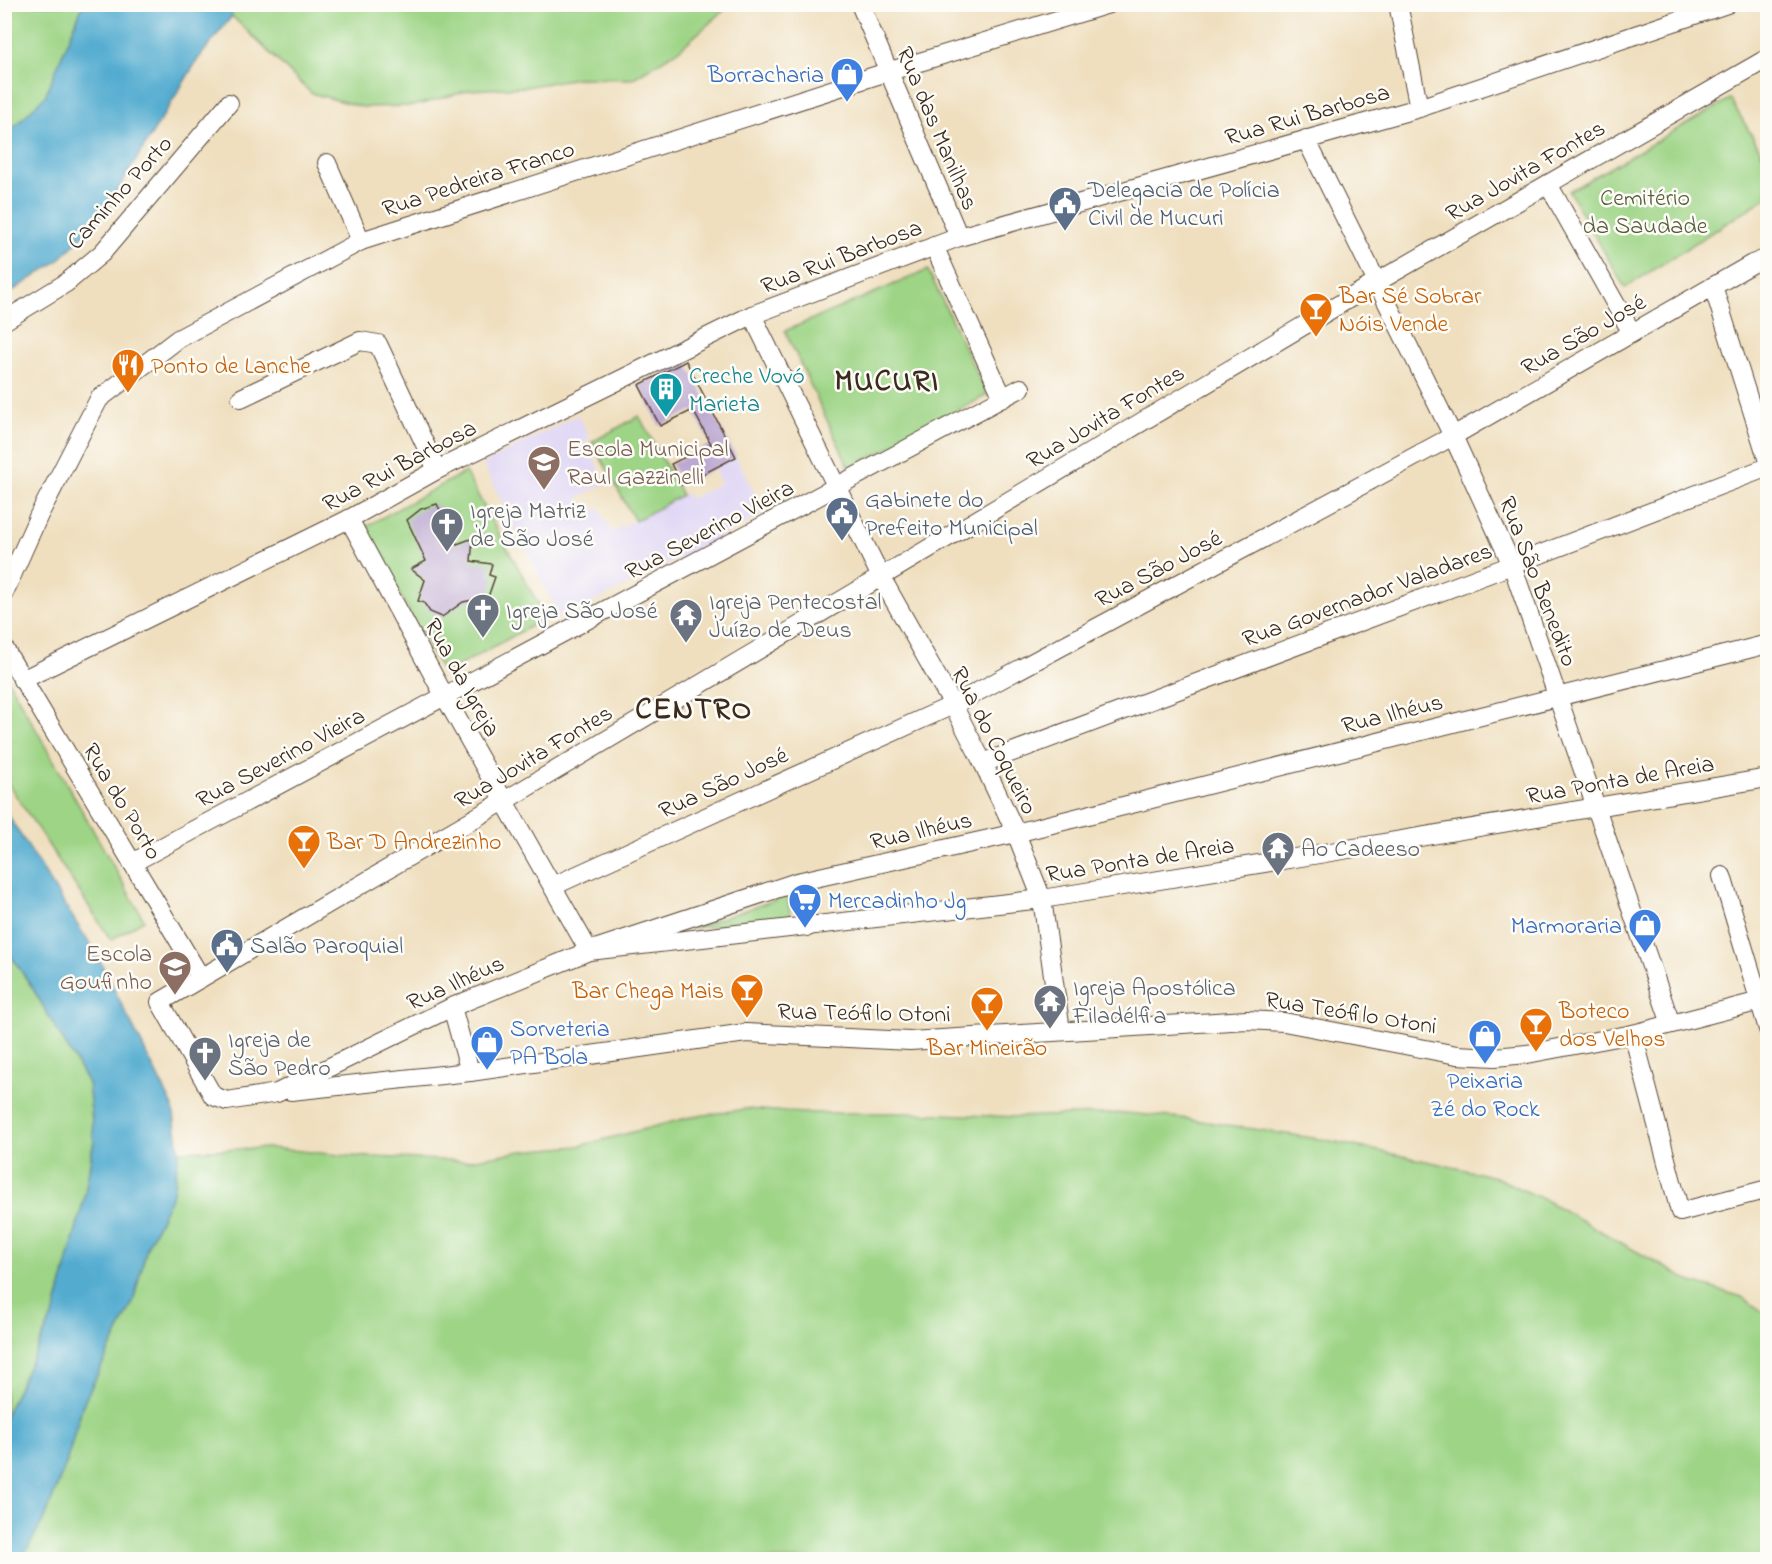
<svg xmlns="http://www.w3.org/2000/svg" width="1772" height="1564" viewBox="0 0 1772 1564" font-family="'Indie Flower',sans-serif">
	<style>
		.built { fill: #dfd5f5 }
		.green { fill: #9dd485; stroke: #6c7f52; stroke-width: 1.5 }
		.water { fill: #52acd0; stroke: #466b77; stroke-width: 1.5 }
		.building { fill: #bca8d2 }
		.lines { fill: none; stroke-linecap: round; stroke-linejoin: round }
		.street-casing { stroke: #564536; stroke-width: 20 }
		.street { stroke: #fff; stroke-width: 18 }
		.labels { text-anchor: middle; stroke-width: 5; stroke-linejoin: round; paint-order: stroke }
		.shop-label { font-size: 24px; fill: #366cbe; stroke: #fdfcf7; text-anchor: end }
		.street-label { font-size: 24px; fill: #3b2a1e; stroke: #fdfcf7 }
		.service-label { font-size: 24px; fill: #4e5e75; stroke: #fdfcf7; text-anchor: start }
		.park-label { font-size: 24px; fill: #585d3d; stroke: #fdfcf7 }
		.food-label { font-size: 24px; fill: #c56008; stroke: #fdfcf7; text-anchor: start }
		.culture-label { font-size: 24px; fill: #0d838f; stroke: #fdfcf7; text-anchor: start }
		.education-label { font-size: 24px; fill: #785e54; stroke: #fdfcf7; text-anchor: start }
		.worship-label { font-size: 24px; fill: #5b616d; stroke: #fdfcf7; text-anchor: start }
		.district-label { font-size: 30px; font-weight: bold; letter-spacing: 1.5px; fill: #3b2a1e; stroke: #fdfcf7 }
	</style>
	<rect width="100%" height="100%" fill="#fdfcf7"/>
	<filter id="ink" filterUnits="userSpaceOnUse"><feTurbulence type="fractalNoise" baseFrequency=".0167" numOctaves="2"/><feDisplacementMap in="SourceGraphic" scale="12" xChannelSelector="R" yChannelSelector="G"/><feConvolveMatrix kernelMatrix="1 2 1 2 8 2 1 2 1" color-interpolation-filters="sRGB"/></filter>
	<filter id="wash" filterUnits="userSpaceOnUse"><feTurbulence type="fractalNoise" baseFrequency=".008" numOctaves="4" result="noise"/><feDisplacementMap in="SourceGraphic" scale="24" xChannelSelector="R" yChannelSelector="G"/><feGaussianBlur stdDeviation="1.35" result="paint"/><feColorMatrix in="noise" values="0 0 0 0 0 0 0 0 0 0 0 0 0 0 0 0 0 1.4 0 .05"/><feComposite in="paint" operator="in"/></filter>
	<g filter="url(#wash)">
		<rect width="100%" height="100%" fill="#efdfbf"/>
		<polygon class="built" points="578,415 590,438 585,441 606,483 578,498 586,515 599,508 612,532 682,495 687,494 690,499 721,483 714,469 736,457 765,514 561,619 483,464"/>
		<g class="green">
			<polygon points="5,5 83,5 45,97 5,136"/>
			<polygon points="228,5 730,5 679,50 632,79 577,78 525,87 470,90 414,106 362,107 311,93 232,16"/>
			<polygon points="1730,99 1767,161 1767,197 1625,288 1569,191"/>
			<polygon points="928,270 987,395 850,469 785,331"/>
			<polygon points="639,416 682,495 635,521 592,442"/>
			<polygon points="465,472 546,618 444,674 363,528"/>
			<polygon points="4,673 144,920 111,940 5,779"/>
			<polygon points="787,896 791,919 692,928"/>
			<polygon points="5,947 32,987 88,1083 94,1140 84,1199 55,1311 5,1416"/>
			<polygon points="746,1109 803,1113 911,1113 1018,1117 1126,1113 1181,1118 1326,1140 1440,1164 1495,1177 1545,1200 1689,1281 1742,1297 1767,1315 1768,1556 1762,1559 21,1560 46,1515 66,1463 83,1404 133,1302 147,1247 173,1193 179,1151 271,1148 349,1156 465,1161 522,1151 579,1146 691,1117"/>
		</g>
		<g class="water">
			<polygon points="83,5 228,5 232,16 198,59 101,217 58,261 5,296 5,136 45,96"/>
			<polygon points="4,809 98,957 173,1107 179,1151 173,1193 147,1247 133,1302 83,1404 66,1463 46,1515 21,1560 5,1559 5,1416 55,1311 84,1199 94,1140 88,1083 32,987 5,947"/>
		</g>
		<g id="blocks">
			<g class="building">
				<polygon points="686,361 736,457 682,485 671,464 711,444 693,410 660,426 639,385"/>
				<polygon points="437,504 457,544 473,538 471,561 492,564 489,575 495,577 488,597 463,602 442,617 430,612 424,603 418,601 425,580 411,569 426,561 407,520 421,509"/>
			</g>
		</g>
	</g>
	<g filter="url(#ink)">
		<use href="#blocks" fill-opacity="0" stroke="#564536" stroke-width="1.5"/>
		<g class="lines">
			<g class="street-casing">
				<g id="street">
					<polyline points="860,4 959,237"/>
					<polyline points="1398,4 1419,108"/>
					<polyline points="1768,58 1377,282 504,801 160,1002 213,1096 227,1101 277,1093 452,1007 589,951 797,882 1016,833 1768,644"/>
					<polyline points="1306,139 1453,436 1512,565 1671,1024"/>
					<polyline points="327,163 361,241"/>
					<polyline points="1548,184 1632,333"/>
					<polyline points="934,246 1003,398"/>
					<polyline points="1713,286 1768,461"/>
					<polyline points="752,315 881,577 953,705 983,763 1016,833 1042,899 1061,1031"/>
					<polyline points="4,321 66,283 102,253 229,103"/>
					<polyline points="241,398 360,341 378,344 437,470"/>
					<polyline points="349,519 445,697 589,951 1042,899 1307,856 1768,778"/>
					<polyline points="4,593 39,515 99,399 178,339 361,241 887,72 1109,4"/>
					<polyline points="4,648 201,978"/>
					<polyline points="22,680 349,519 437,470 752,315 959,237 1419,108 1727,4"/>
					<polyline points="983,763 1512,565 1768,467"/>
					<polyline points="132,863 1021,388"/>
					<polyline points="1722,876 1768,1029"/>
					<polyline points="797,882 808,927"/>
					<polyline points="553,886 953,705 1453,436 1752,264 1768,258"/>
					<polyline points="452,1007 470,1072"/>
					<polyline points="1633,1034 1680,1212 1768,1189"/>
					<polyline points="291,1091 470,1072 746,1033 910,1041 1247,1020 1284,1022 1457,1055 1495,1057 1527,1054 1633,1034 1768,999"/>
				</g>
			</g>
			<use href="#street" class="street"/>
		</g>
	</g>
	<defs>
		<g id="shop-pin" transform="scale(1.725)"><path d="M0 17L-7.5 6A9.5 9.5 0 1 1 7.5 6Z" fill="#3f7fe0" stroke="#fdfcf7"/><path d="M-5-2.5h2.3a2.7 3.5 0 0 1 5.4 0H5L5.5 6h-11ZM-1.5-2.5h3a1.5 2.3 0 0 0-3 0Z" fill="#fff"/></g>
		<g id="civic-pin" transform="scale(1.725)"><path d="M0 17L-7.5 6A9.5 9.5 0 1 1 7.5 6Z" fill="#5c6f8a" stroke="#fdfcf7"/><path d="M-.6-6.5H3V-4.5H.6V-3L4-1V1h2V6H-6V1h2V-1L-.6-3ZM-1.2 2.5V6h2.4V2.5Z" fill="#fff"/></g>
		<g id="bar-pin" transform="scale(1.725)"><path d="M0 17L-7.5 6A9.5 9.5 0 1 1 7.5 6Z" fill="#e8710a" stroke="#fdfcf7"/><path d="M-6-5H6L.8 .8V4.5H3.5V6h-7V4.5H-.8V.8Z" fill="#fff"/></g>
		<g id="restaurant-pin" transform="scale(1.725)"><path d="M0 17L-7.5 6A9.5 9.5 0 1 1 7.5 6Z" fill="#e8710a" stroke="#fdfcf7"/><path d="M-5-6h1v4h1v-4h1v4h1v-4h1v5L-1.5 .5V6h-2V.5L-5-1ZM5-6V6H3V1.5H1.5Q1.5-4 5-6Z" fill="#fff"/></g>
		<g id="building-pin" transform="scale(1.725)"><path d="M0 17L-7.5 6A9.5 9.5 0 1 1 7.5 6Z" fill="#0f9aa8" stroke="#fdfcf7"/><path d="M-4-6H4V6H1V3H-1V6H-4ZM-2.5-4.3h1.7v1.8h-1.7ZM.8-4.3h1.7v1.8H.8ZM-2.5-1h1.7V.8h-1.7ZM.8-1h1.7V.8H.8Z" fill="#fff"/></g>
		<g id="school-pin" transform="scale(1.725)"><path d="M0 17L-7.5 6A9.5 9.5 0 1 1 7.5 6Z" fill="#8d6e63" stroke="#fdfcf7"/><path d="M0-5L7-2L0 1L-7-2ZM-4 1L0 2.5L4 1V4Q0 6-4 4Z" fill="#fff"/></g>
		<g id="church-pin" transform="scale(1.725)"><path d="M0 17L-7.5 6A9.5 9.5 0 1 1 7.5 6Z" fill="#6b7280" stroke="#fdfcf7"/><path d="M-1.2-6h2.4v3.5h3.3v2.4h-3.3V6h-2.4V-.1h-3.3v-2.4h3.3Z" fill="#fff"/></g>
		<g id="temple-pin" transform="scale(1.725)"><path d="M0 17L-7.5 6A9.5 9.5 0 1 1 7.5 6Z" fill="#6b7280" stroke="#fdfcf7"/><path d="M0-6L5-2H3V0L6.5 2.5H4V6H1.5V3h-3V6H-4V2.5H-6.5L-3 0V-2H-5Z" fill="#fff"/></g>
		<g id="supermarket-pin" transform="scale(1.725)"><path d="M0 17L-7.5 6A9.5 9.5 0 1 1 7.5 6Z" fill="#3f7fe0" stroke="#fdfcf7"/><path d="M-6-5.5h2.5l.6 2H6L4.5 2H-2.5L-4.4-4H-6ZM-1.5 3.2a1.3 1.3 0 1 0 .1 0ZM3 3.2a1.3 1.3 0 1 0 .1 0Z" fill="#fff"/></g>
	</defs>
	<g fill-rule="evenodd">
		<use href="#shop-pin" x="847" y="74"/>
		<use href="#civic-pin" x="1065" y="203"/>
		<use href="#bar-pin" x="1316" y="309"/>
		<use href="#restaurant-pin" x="128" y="365"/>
		<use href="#building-pin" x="666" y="389"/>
		<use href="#school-pin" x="544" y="462"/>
		<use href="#civic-pin" x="842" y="513"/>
		<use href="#church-pin" x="447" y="524"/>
		<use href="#church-pin" x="483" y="610"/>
		<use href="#temple-pin" x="686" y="615"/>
		<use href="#bar-pin" x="304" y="841"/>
		<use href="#temple-pin" x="1278" y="848"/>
		<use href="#supermarket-pin" x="805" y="900"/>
		<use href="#shop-pin" x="1645" y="925"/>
		<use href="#civic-pin" x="227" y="945"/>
		<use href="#school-pin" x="175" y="967"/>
		<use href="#bar-pin" x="747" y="990"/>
		<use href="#temple-pin" x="1050" y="1001"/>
		<use href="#bar-pin" x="987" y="1003"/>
		<use href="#bar-pin" x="1536" y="1024"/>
		<use href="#shop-pin" x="1485" y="1036"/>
		<use href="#shop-pin" x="487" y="1042"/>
		<use href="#church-pin" x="205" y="1053"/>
	</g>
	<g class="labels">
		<g class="shop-label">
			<text x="824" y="82">Borracharia</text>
			<text x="828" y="908" text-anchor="start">Mercadinho Jg</text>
			<text x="1622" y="933">Marmoraria</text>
			<text x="510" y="1036" text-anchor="start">Sorveteria<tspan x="510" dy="28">PA Bola</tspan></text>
			<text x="1485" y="1088" text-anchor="middle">Peixaria<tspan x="1485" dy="28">Zé do Rock</tspan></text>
		</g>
		<g class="street-label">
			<text transform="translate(1307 114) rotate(-16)" y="8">Rua Rui Barbosa</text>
			<text transform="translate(938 128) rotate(67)" y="8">Rua das Manilhas</text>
			<text transform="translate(1525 170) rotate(-30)" y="8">Rua Jovita Fontes</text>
			<text transform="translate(478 178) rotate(-18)" y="8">Rua Pedreira Franco</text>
			<text transform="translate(119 192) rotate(-48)" y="8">Caminho Porto</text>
			<text transform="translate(841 256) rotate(-21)" y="8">Rua Rui Barbosa</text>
			<text transform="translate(1583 334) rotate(-30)" y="8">Rua São José</text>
			<text transform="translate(1105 416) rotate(-31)" y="8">Rua Jovita Fontes</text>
			<text transform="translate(399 465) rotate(-28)" y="8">Rua Rui Barbosa</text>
			<text transform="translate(709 529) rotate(-28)" y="8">Rua Severino Vieira</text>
			<text transform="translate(1158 568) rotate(-28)" y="8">Rua São José</text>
			<text transform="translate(1539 581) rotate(69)" y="8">Rua São Benedito</text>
			<text transform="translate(1367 594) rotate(-20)" y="8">Rua Governador Valadares</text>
			<text transform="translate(463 677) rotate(61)" y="8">Rua da Igreja</text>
			<text transform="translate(1392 713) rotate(-14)" y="8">Rua Ilhéus</text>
			<text transform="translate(995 740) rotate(63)" y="8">Rua do Coqueiro</text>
			<text transform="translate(533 756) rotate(-31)" y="8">Rua Jovita Fontes</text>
			<text transform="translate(280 757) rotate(-28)" y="8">Rua Severino Vieira</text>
			<text transform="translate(1620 779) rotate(-10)" y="8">Rua Ponta de Areia</text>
			<text transform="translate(723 782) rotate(-25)" y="8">Rua São José</text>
			<text transform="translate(123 801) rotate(59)" y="8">Rua do Porto</text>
			<text transform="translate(921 830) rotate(-13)" y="8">Rua Ilhéus</text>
			<text transform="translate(1140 859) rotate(-9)" y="8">Rua Ponta de Areia</text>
			<text transform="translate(455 982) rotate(-24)" y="8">Rua Ilhéus</text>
			<text transform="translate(864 1012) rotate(1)" y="8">Rua Teófilo Otoni</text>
			<text transform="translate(1351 1012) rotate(9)" y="8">Rua Teófilo Otoni</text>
		</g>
		<g class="service-label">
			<text x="1088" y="197">Delegacia de Polícia<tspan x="1088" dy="28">Civil de Mucuri</tspan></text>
			<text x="865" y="507">Gabinete do<tspan x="865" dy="28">Prefeito Municipal</tspan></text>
			<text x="250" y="953">Salão Paroquial</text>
		</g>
		<g class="park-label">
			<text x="1645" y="205">Cemitério<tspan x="1645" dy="28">da Saudade</tspan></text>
		</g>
		<g class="food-label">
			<text x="1339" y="303">Bar Sé Sobrar<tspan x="1339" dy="28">Nóis Vende</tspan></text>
			<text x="151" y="373">Ponto de Lanche</text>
			<text x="327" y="849">Bar D Andrezinho</text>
			<text x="724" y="998" text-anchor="end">Bar Chega Mais</text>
			<text x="1559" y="1018">Boteco<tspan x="1559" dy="28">dos Velhos</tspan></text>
			<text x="987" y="1055" text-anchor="middle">Bar Mineirão</text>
		</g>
		<g class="culture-label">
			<text x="689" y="383">Creche Vovó<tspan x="689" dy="28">Marieta</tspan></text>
		</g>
		<g class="education-label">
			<text x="567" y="456">Escola Municipal<tspan x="567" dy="28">Raul Gazzinelli</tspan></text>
			<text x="152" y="961" text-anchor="end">Escola<tspan x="152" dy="28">Goufinho</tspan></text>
		</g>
		<g class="worship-label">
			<text x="470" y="518">Igreja Matriz<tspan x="470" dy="28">de São José</tspan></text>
			<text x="709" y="609">Igreja Pentecostal<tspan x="709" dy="28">Juízo de Deus</tspan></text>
			<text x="506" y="618">Igreja São José</text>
			<text x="1301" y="856">Ao Cadeeso</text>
			<text x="1073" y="995">Igreja Apostólica<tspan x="1073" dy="28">Filadélfia</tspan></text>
			<text x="228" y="1047">Igreja de<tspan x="228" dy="28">São Pedro</tspan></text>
		</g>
		<g class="district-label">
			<text x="887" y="390">MUCURI</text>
			<text x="694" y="718">CENTRO</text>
		</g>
	</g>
	<rect width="1772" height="1564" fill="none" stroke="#fdfcf7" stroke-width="24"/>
</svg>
